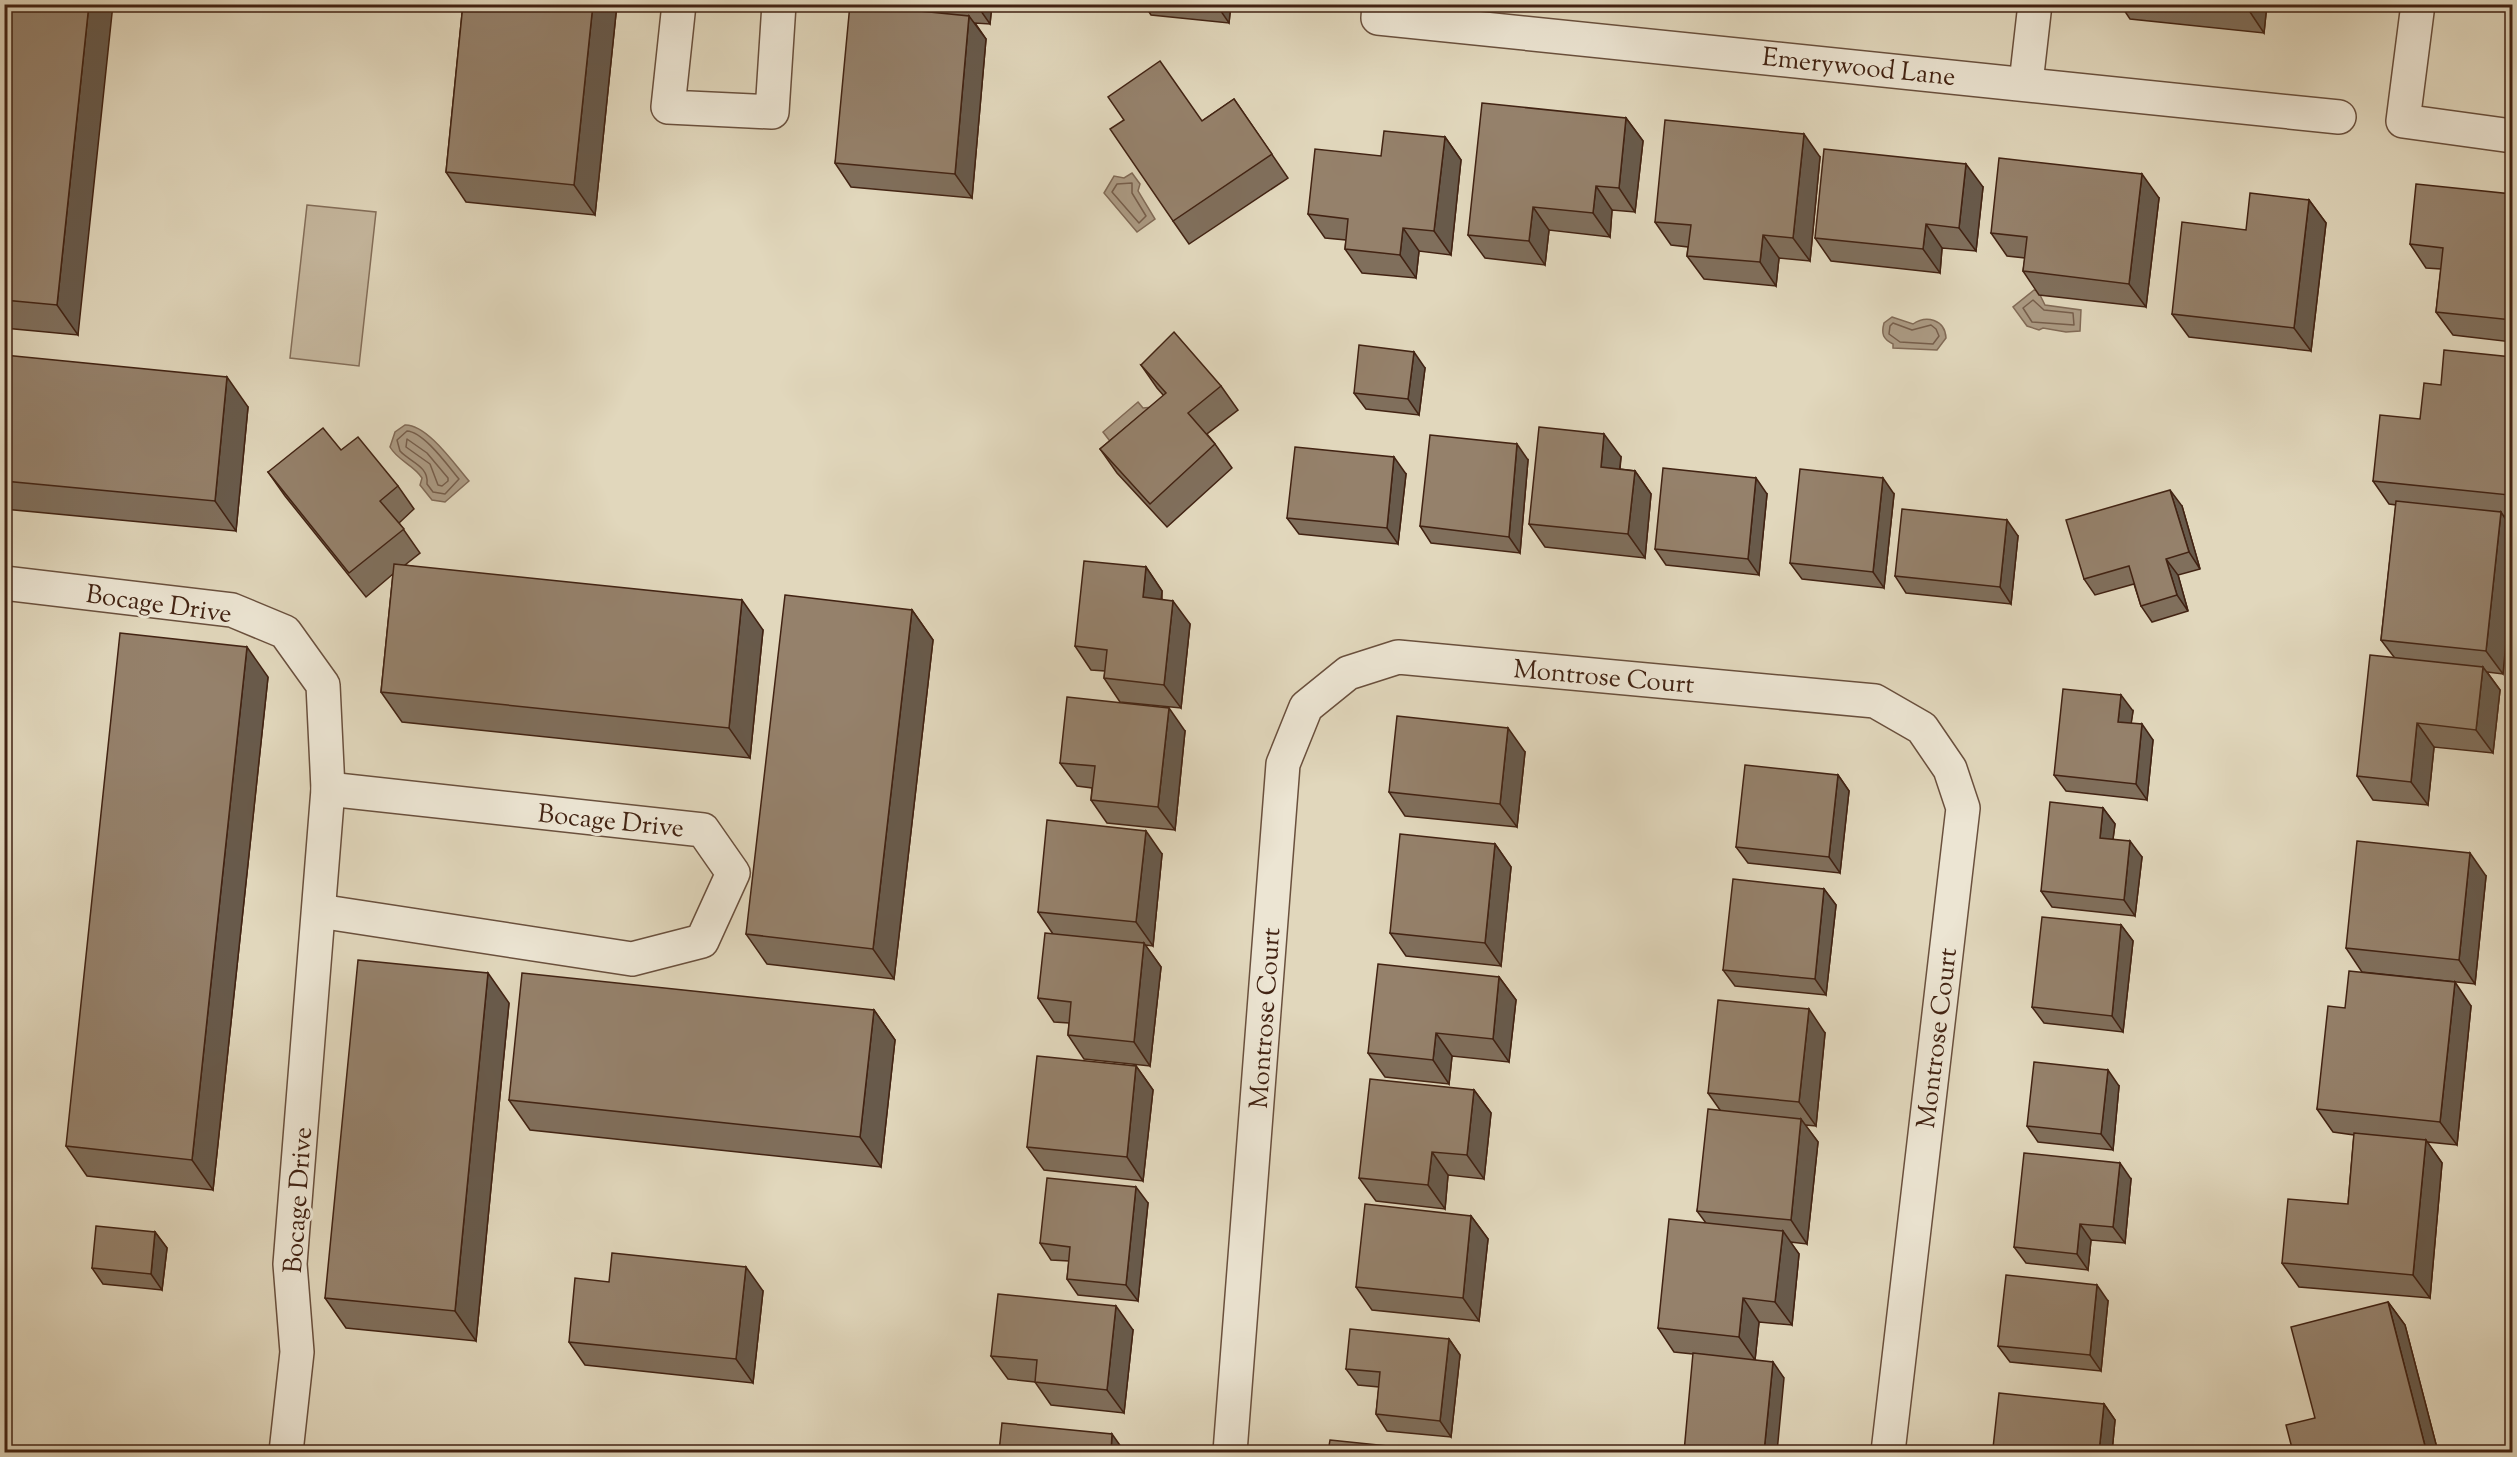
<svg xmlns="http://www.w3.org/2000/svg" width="2517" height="1457" viewBox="0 0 2517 1457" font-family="'Sorts Mill Goudy',serif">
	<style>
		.green { fill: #c6b89f; stroke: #846e59; stroke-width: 1.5 }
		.water { fill: #ab9a83; stroke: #816a56; stroke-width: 1.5 }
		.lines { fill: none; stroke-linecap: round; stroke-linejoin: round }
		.shore { stroke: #765e4b; stroke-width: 1.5 }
		.minor-casing { stroke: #6a503d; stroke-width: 36 }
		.minor { stroke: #ece5d3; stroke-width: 33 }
		.wall { fill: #806f5c; stroke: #422313; stroke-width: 1.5 }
		.shaded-wall { fill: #685a4b; stroke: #422313; stroke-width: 1.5 }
		.building { fill: #95816b; stroke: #422313; stroke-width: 1.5 }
		.labels { text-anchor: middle; stroke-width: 6; stroke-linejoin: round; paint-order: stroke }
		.street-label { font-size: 26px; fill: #422313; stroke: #ece5d3 }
	</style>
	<rect width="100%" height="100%" fill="#e1d7bc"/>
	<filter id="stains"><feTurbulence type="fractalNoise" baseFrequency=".00333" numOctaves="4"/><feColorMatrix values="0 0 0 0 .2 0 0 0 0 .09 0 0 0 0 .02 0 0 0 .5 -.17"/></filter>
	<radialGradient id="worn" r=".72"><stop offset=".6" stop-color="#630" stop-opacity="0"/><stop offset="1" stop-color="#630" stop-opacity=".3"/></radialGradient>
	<polygon class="green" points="307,205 376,212 359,366 290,358"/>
	<g class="water">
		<polygon points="1132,173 1140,184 1138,191 1155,219 1137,232 1104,193 1114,176 1124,178"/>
		<polygon points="2034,290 2038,291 2045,305 2081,310 2080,331 2066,332 2043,328 2039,330 2027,326 2013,307"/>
		<path d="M1892 317 1913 324C1926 315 1945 319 1946 338L1937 350 1893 348V344C1883 339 1881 334 1884 323Z"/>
		<polygon points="1138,402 1143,408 1155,407 1119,453 1103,432"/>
		<path d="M405 425C427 424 455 465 469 481L445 502 432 500 420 485 422 478C414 465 398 461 390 447L395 432Z"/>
	</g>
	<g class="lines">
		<g class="shore">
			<polygon points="1132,183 1132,193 1146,216 1139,223 1112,192 1117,184"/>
			<polygon points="2033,300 2044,310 2073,313 2074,325 2032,322 2023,308"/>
			<polygon points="1893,323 1912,330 1931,325 1936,329 1939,336 1933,344 1900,342 1889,334 1890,326"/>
			<path d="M407 431C424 432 448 466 459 479L445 494 433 492 427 484C429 466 410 462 400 451L397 440Z"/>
			<polygon points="407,439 427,453 448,478 448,481 442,486 438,485 430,464 406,447"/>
		</g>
		<g class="minor-casing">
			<g id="minor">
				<polyline points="679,4 668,107 772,112 779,4"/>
				<polyline points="1379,4 1378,18 2339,117"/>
				<polyline points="2418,4 2403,121 2512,136"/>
				<polyline points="2026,83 2035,4"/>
				<polyline points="4,583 232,610 285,632 323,685 328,789 290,1264 297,1352 286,1452"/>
				<polyline points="319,911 632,959 702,941 733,873 703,830 328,789"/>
				<polyline points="1230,1452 1283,764 1306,707 1348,673 1398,657 1875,701 1922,728 1950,769 1963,808 1888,1452"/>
			</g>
		</g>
		<use href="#minor" class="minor"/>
	</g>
	<g class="wall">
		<polygon points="4,4 78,335 4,328"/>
		<polygon points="463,4 617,4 595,215 466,202 446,172"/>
		<polygon points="864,4 992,4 990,24 975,23 986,39 972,198 851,187 835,163 865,6"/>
		<polygon points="1144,4 1231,4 1229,23 1151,15"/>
		<polygon points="2120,4 2267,4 2264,33 2130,19"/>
		<polygon points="1234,99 1288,178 1189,244 1173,221 1202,121"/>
		<polygon points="1626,118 1643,141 1635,212 1612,210 1610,237 1549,230 1545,265 1485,258 1468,235"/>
		<polygon points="1445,137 1461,160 1451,255 1419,251 1416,278 1362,273 1345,249 1346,240 1325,238 1308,214 1381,156"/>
		<polygon points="1820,157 1810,261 1779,258 1776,286 1704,279 1687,256 1688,247 1671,245 1655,222"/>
		<polygon points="1983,187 1976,251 1942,248 1940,273 1831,261 1815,238"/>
		<polygon points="2512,194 2512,342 2453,335 2436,312 2441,269 2426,268 2410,244"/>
		<polygon points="2159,198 2146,307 2039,295 2023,271 2025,258 2007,256 1991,233"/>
		<polygon points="2309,200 2326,223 2311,351 2189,337 2172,314 2246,230"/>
		<polygon points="4,355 248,407 236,531 4,509"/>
		<polygon points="2512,357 2512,517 2503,516 2512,529 2512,579 2503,674 2487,672 2500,690 2493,753 2434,747 2428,805 2373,800 2357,776 2394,657 2381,640 2396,505 2389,504 2373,481 2420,419 2441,385"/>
		<polygon points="1141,365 1221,386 1238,410 1207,434 1215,444 1232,468 1167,527 1117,473 1100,449 1164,396 1157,388"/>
		<polygon points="1425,368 1419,415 1366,409 1354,393"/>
		<polygon points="341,450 398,486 414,509 399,523 420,553 405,565 763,630 750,758 402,722 381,692 393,574 366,597 285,496 268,472"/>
		<polygon points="1621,457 1620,469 1635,471 1651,494 1645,558 1545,547 1529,524"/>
		<polygon points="1528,460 1520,553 1431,543 1420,526"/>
		<polygon points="1406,474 1398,544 1299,534 1287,518"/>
		<polygon points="1767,494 1759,575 1666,565 1655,549"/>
		<polygon points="1894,494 1884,588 1802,579 1790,563"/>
		<polygon points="2182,506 2200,569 2178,575 2188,611 2152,622 2141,606 2134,584 2095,595 2084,579"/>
		<polygon points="2018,536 2011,604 1906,593 1895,576"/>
		<polygon points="1146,567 1162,591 1162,599 1190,624 1181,708 1120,702 1104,678 1105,671 1091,670 1075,646"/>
		<polygon points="912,610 933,640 894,979 767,964 746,934"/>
		<polygon points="268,677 213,1190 87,1176 66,1146"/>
		<polygon points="2133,711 2131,723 2153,740 2147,800 2066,791 2054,775"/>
		<polygon points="1185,731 1175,830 1107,823 1091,800 1092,788 1077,786 1060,763"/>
		<polygon points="1525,752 1517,827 1405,816 1389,792"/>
		<polygon points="1838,775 1849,791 1840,873 1748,863 1736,847"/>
		<polygon points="2103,808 2115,824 2113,839 2142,857 2135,916 2052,907 2041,891"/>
		<polygon points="1495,844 1511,867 1501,966 1406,956 1390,933"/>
		<polygon points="1162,854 1153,946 1145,945 1161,967 1150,1066 1084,1059 1068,1035 1069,1023 1054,1022 1038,998 1053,934 1038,912"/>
		<polygon points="2486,876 2475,984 2362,972 2346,948"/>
		<polygon points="1824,889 1836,905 1826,995 1735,986 1723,970"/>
		<polygon points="2121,925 2133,941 2123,1032 2044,1023 2032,1007"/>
		<polygon points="1499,977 1516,1000 1509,1062 1452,1056 1449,1084 1385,1077 1368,1053"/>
		<polygon points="509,1003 476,1341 346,1328 325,1298"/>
		<polygon points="2471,1006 2457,1145 2427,1142 2442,1163 2430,1298 2299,1287 2282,1263 2348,1204 2354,1135 2333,1132 2317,1109 2345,1008"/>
		<polygon points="874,1010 895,1040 881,1167 530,1130 509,1100"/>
		<polygon points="1825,1033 1816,1126 1805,1125 1818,1142 1807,1244 1790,1242 1799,1254 1792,1325 1759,1322 1755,1360 1784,1378 1693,1354 1674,1352 1658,1328 1706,1223 1697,1211 1720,1110 1708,1093"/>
		<polygon points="1136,1066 1153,1090 1143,1181 1044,1170 1027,1147"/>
		<polygon points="2119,1086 2113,1150 2038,1142 2027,1126"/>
		<polygon points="1474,1090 1491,1113 1484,1179 1448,1175 1445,1209 1376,1201 1359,1178"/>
		<polygon points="2131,1179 2125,1243 2091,1240 2088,1270 2026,1263 2014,1247"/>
		<polygon points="1148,1203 1138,1301 1078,1295 1067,1279 1069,1261 1051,1260 1040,1243"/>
		<polygon points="1471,1216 1488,1239 1479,1321 1372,1310 1356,1287"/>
		<polygon points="155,1232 167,1248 162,1290 103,1284 92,1268"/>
		<polygon points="609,1282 763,1291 753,1383 585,1365 569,1342"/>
		<polygon points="2108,1301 2101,1371 2010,1362 1998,1346"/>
		<polygon points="2388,1302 2405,1325 2438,1452 2293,1452"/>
		<polygon points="1133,1330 1124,1413 1051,1405 1035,1382 1008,1379 991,1356"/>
		<polygon points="1449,1339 1460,1355 1451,1437 1387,1431 1376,1414 1379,1387 1358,1385 1346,1369"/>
		<polygon points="2104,1404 2115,1420 2112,1452 1997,1452 1993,1448"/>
	</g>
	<g class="shaded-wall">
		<polygon points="89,4 113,4 78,335 57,305"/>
		<polygon points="593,4 617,4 595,215 574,185"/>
		<polygon points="976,4 992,4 990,24"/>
		<polygon points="1216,4 1231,4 1229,23"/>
		<polygon points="2248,4 2267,4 2264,33 2248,9"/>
		<polygon points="969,16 986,39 972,198 955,174"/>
		<polygon points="1626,118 1643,141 1635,212 1619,188"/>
		<polygon points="1804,134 1820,157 1810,261 1793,238"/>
		<polygon points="1445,137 1461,160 1451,255 1434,231"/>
		<polygon points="1966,164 1983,187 1976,251 1959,228"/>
		<polygon points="2142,174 2159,198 2146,307 2129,284"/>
		<polygon points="1596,186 1612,210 1610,237 1593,213"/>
		<polygon points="2309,200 2326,223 2311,351 2294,328"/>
		<polygon points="1533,207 1549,230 1545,265 1529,241"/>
		<polygon points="1926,224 1942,248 1940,273 1923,249"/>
		<polygon points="1403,228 1419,251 1416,278 1400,255"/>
		<polygon points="1763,235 1779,258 1776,286 1760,262"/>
		<polygon points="1414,352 1425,368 1419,415 1408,399"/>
		<polygon points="227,377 248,407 236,531 215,501"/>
		<polygon points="1604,434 1621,457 1617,491 1601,467"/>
		<polygon points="1517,444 1528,460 1520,553 1509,537"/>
		<polygon points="1394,457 1406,474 1398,544 1387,528"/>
		<polygon points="2512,466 2512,499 2509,495"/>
		<polygon points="1635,471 1651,494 1645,558 1628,534"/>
		<polygon points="1756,478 1767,494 1759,575 1748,559"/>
		<polygon points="1883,478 1894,494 1884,588 1873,572"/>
		<polygon points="2170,490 2182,506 2200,569 2189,552"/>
		<polygon points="2501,512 2512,529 2512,579 2503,674 2486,651"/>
		<polygon points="2007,520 2018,536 2011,604 2000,587"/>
		<polygon points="2166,559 2178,575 2188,611 2177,595"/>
		<polygon points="1146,567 1162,591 1159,621 1143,597"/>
		<polygon points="742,600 763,630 750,758 729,728"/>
		<polygon points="1173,601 1190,624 1181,708 1164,685"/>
		<polygon points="912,610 933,640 894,979 873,949"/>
		<polygon points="247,647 268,677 213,1190 192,1160"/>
		<polygon points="2483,667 2500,690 2493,753 2476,730"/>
		<polygon points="2121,695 2133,711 2129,738 2118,722"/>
		<polygon points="1169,708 1185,731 1175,830 1158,807"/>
		<polygon points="2417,723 2434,747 2428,805 2411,782"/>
		<polygon points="2142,724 2153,740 2147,800 2136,784"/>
		<polygon points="1508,728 1525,752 1517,827 1500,804"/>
		<polygon points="1838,775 1849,791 1840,873 1829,857"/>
		<polygon points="2103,808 2115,824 2111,854 2100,838"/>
		<polygon points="1146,831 1162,854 1153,946 1136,922"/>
		<polygon points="2130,841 2142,857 2135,916 2124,900"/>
		<polygon points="1495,844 1511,867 1501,966 1485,943"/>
		<polygon points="2470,853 2486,876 2475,984 2459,960"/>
		<polygon points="1824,889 1836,905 1826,995 1815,979"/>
		<polygon points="2121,925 2133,941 2123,1032 2112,1016"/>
		<polygon points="1144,943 1161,967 1150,1066 1134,1042"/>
		<polygon points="488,973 509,1003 476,1341 455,1311"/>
		<polygon points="1499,977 1516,1000 1509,1062 1493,1039"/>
		<polygon points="2455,982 2471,1006 2457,1145 2440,1122"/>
		<polygon points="1809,1009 1825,1033 1816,1126 1799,1102"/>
		<polygon points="874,1010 895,1040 881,1167 860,1137"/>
		<polygon points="1436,1033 1452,1056 1449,1084 1433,1060"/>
		<polygon points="1136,1066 1153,1090 1143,1181 1127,1157"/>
		<polygon points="2108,1070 2119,1086 2113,1150 2101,1134"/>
		<polygon points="1474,1090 1491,1113 1484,1179 1467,1155"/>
		<polygon points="1801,1119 1818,1142 1807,1244 1791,1220"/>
		<polygon points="2426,1140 2442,1163 2430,1298 2413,1275"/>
		<polygon points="1432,1152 1448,1175 1445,1209 1428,1185"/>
		<polygon points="2120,1163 2131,1179 2125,1243 2113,1227"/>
		<polygon points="1136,1187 1148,1203 1138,1301 1126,1285"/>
		<polygon points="1471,1216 1488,1239 1479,1321 1463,1298"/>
		<polygon points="2080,1224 2091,1240 2088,1270 2077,1254"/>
		<polygon points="1783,1231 1799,1254 1792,1325 1775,1302"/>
		<polygon points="155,1232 167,1248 162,1290 151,1274"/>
		<polygon points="746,1267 763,1291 753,1383 736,1359"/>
		<polygon points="2097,1285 2108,1301 2101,1371 2090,1355"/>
		<polygon points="1743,1298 1759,1322 1755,1360 1739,1337"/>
		<polygon points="2388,1302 2405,1325 2438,1452 2430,1452 2425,1446"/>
		<polygon points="1116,1306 1133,1330 1124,1413 1107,1390"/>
		<polygon points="1449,1339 1460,1355 1451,1437 1440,1421"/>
		<polygon points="1773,1362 1784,1378 1777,1452 1764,1452"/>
		<polygon points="2104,1404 2115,1420 2112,1452 2099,1452"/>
		<polygon points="1112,1434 1124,1451 1124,1452 1111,1452"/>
	</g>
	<g class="building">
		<polygon points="4,4 89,4 57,305 4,300"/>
		<polygon points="463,4 593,4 574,185 446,172"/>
		<polygon points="850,4 969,16 955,174 835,163"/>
		<polygon points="2203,4 2248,4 2248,9"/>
		<polygon points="1160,61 1202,121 1234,99 1272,154 1173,221 1110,129 1124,120 1108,97"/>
		<polygon points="1482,103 1626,118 1619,188 1596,186 1593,213 1533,207 1529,241 1468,235"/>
		<polygon points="1665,120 1804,134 1793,238 1763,235 1760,262 1687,256 1691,225 1655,222"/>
		<polygon points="1384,131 1445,137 1434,231 1403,228 1400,255 1345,249 1348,219 1308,214 1315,149 1381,156"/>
		<polygon points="1824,149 1966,164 1959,228 1926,224 1923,249 1815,238"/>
		<polygon points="1999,158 2142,174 2129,284 2023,271 2027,237 1991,233"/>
		<polygon points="2416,184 2512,194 2512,320 2436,312 2443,248 2410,244"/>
		<polygon points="2250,193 2309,200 2294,328 2172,314 2182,222 2246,230"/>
		<polygon points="1174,332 1221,386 1188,413 1215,444 1150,504 1100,449 1166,393 1141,365"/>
		<polygon points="1359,345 1414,352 1408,399 1354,393"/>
		<polygon points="2444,350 2512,357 2512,466 2509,495 2373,481 2380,415 2420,419 2424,383 2441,385"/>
		<polygon points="4,355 227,377 215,501 4,481"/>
		<polygon points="1539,427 1604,434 1601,467 1635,471 1628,534 1529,524"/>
		<polygon points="323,428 341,450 358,437 398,486 380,501 404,529 349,573 268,472"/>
		<polygon points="1430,435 1517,444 1509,537 1420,526"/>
		<polygon points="1295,447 1394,457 1387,528 1287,518"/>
		<polygon points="1663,468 1756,478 1748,559 1655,549"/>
		<polygon points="1800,469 1883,478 1873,572 1790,563"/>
		<polygon points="2170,490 2189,552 2166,559 2177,595 2141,606 2129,566 2084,579 2066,520"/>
		<polygon points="2396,501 2501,512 2486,651 2381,640"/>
		<polygon points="1902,509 2007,520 2000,587 1895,576"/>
		<polygon points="1084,561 1146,567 1143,597 1173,601 1164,685 1104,678 1107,650 1075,646"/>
		<polygon points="394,564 742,600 729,728 381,692"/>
		<polygon points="785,595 912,610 873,949 746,934"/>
		<polygon points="120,633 247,647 192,1160 66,1146"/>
		<polygon points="2370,655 2483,667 2476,730 2417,723 2411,782 2357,776"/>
		<polygon points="2063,689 2121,695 2118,722 2142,724 2136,784 2054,775"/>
		<polygon points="1067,697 1169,708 1158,807 1091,800 1095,766 1060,763"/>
		<polygon points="1397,716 1508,728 1500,804 1389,792"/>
		<polygon points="1745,765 1838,775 1829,857 1736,847"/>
		<polygon points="2050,802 2103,808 2100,838 2130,841 2124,900 2041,891"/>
		<polygon points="1047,820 1146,831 1136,922 1038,912"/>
		<polygon points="1400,834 1495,844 1485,943 1390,933"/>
		<polygon points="2357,841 2470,853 2459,960 2346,948"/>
		<polygon points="1733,879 1824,889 1815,979 1723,970"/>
		<polygon points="2042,917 2121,925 2112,1016 2032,1007"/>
		<polygon points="1045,933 1144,943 1134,1042 1068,1035 1071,1002 1038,998"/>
		<polygon points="358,960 488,973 455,1311 325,1298"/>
		<polygon points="1378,964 1499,977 1493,1039 1436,1033 1433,1060 1368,1053"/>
		<polygon points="2349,971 2455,982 2440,1122 2317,1109 2328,1006 2345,1008"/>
		<polygon points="522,973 874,1010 860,1137 509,1100"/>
		<polygon points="1718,1000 1809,1009 1799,1102 1708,1093"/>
		<polygon points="1037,1056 1136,1066 1127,1157 1027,1147"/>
		<polygon points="2034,1062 2108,1070 2101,1134 2027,1126"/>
		<polygon points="1370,1079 1474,1090 1467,1155 1432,1152 1428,1185 1359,1178"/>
		<polygon points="1708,1109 1801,1119 1791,1220 1697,1211"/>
		<polygon points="2354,1133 2426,1140 2413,1275 2282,1263 2288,1199 2348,1204"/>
		<polygon points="2024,1153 2120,1163 2113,1227 2080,1224 2077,1254 2014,1247"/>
		<polygon points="1047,1178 1136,1187 1126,1285 1067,1279 1070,1247 1040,1243"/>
		<polygon points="1365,1204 1471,1216 1463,1298 1356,1287"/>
		<polygon points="1669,1219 1783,1231 1775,1302 1743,1298 1739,1337 1658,1328"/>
		<polygon points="96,1226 155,1232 151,1274 92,1268"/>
		<polygon points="612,1253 746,1267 736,1359 569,1342 575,1278 609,1282"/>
		<polygon points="2006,1275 2097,1285 2090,1355 1998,1346"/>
		<polygon points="998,1294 1116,1306 1107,1390 1035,1382 1037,1360 991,1356"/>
		<polygon points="2388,1302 2425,1446 2399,1452 2293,1452 2286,1425 2315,1418 2291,1327"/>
		<polygon points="1350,1329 1449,1339 1440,1421 1376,1414 1380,1372 1346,1369"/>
		<polygon points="1693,1353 1773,1362 1764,1452 1684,1452"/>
		<polygon points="1999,1393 2104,1404 2099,1452 2023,1452 2024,1451 1993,1448"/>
		<polygon points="1002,1423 1112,1434 1111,1452 999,1452"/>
		<polygon points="1330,1440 1446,1452 1328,1452"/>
	</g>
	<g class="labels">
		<g class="street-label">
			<text transform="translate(1859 66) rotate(6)" y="9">Emerywood Lane</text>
			<text transform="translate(159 603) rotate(8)" y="9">Bocage Drive</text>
			<text transform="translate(1604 676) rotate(5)" y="9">Montrose Court</text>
			<text transform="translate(611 820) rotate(6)" y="9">Bocage Drive</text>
			<text transform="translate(1264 1018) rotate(-86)" y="9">Montrose Court</text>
			<text transform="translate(1936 1038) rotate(-83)" y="9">Montrose Court</text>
			<text transform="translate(297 1200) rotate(-86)" y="9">Bocage Drive</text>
		</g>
	</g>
	<rect width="2517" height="1457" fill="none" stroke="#e1d7bc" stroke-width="24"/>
	<rect x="6" y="6" width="2505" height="1445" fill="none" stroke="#422313" stroke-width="3"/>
	<rect x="12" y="12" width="2493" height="1433" fill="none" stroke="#422313" stroke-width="1.5"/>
	<rect width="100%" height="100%" filter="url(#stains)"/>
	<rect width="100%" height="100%" fill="url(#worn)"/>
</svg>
